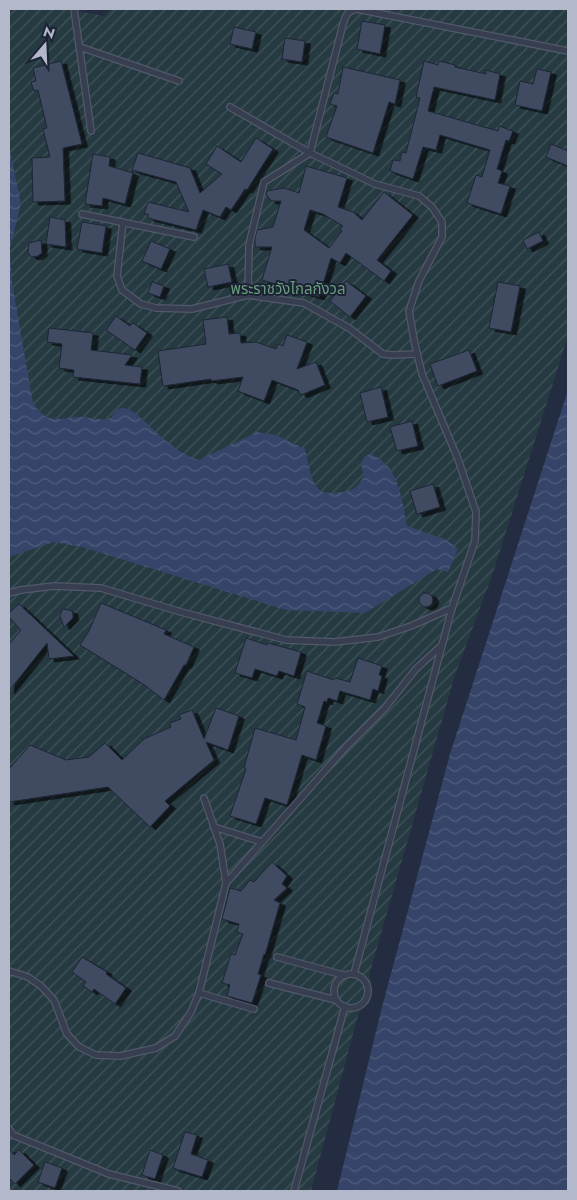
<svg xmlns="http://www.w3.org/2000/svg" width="577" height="1200" viewBox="0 0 577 1200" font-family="Jost,'Noto Sans Thai',sans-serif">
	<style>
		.garden { fill: url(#garden-furrows) }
		.water { fill: url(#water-waves) }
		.building { fill: #414b62; stroke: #1e2537; fill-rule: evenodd; filter: url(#shadow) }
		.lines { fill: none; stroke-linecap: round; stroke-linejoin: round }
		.lane-casing { stroke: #52596a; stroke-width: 8 }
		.lane { stroke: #373e50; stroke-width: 5.5 }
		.labels { text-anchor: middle; stroke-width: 4; stroke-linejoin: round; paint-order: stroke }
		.park-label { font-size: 15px; fill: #699d7b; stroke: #1c2335 }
	</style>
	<defs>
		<pattern id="garden-furrows" width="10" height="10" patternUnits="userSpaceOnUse" patternTransform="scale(1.25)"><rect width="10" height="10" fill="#253a41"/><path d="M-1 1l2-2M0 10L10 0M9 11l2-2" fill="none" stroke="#42545b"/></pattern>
		<pattern id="water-waves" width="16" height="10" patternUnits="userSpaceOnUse" patternTransform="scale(1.25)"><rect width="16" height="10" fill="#354468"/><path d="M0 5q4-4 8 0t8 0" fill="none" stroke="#505d7c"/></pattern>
		<filter id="shadow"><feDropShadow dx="5.5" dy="3" stdDeviation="0" flood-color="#0009"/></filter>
	</defs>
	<rect width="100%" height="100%" fill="#232c40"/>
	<path class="garden" d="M9 9H67L104 16 111 9H568V336L492 576 455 675 369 976C374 993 374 1001 359 1012L311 1191H9Z"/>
	<g class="water">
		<path d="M9 146 21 203 10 248 12 282 33 403C49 428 61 416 83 417 94 418 101 421 111 418 118 406 122 406 134 412 152 427 177 455 199 460L257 432 276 435 305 449C308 460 311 488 323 492 329 494 336 492 343 492 353 491 359 486 364 476L361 465 364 457 369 454C399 463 402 500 407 526L445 539 458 549 448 572 437 569 365 613 286 610 82 547 54 542 9 557Z"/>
		<polygon points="568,390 568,1191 337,1191 381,1011 450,754"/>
	</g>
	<g class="building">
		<polygon points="362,21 385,25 380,54 357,49"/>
		<polygon points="234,27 256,32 252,49 230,44"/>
		<polygon points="285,38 305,41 302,62 282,59"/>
		<polygon points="61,61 82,144 63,148 65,201 33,202 32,158 50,157 43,129 47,128 38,90 34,91 31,82 36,81 33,68"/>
		<polygon points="424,61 438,65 439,61 455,65 455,67 486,74 486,70 500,74 495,100 434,87 428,111 498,131 499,126 513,131 509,141 506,140 497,169 502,171 498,183 510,186 501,214 467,203 476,175 482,177 490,150 440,135 436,150 423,147 413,179 390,171 393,160 400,161 402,152 406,153 420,98 416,97"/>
		<polygon points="343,67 400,80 395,104 389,102 373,153 326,137 337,106 330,104 334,93 338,94"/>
		<polygon points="537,69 551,72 542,111 515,105 520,81 533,84"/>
		<polygon points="256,138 273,149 247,190 245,189 231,210 226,207 220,217 203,210 196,230 148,218 148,214 144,214 148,202 189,212 176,182 132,170 138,153 190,168 200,193 222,174 206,164 217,146 241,162"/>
		<polygon points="551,144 568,151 568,166 546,157"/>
		<polygon points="93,154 110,157 109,166 133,173 125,204 103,198 102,206 85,204"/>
		<path d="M306 166 347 178 338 207 353 212 362 220 384 192 413 215 377 260 391 271 384 281 346 253 340 263 331 258 319 297 262 280 272 247H255V238L257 230 273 227 281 201H271L266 194 267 191 284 188 299 193ZM310 210 323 214 343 226 340 229 342 231 329 248 304 230Z"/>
		<polygon points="50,217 65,220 66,247 46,244"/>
		<polygon points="82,222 106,226 102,253 77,249"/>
		<polygon points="539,232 543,241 527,249 523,240"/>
		<polygon points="41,240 42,253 38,256 32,257 28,253 29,243"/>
		<polygon points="151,241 170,249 161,269 142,261"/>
		<polygon points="228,264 232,282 208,287 204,269"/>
		<polygon points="346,281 366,296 350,317 330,301"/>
		<polygon points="152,282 164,286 160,297 148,293"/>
		<polygon points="498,282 520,286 511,332 489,328"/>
		<polygon points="116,316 130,326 133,323 147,333 135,350 106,330"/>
		<polygon points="227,317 229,334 240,333 241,343 256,342 276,349 278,344 283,346 287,335 307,342 297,369 316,362 325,385 301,395 298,390 272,380 264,401 238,391 243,377 211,381 211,379 163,386 158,351 206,344 203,320"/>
		<polygon points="49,328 93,333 91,350 132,355 125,365 142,367 140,384 73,377 74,370 59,368 62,344 47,342"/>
		<polygon points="469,350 477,371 438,386 430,364"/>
		<polygon points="381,387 388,417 367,422 360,393"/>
		<polygon points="412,421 418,446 397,451 390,427"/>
		<polygon points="433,484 440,507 417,514 410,491"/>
		<circle cx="426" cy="600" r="7"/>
		<polygon points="101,603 166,630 164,634 194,647 186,665 184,665 164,700 143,684 80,645 89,631"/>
		<polygon points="19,604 74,656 49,659 47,643 9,691 9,644 21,630 9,617 9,613"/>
		<polygon points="65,609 72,611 73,615 73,618 64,627 60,616 62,610"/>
		<polygon points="246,638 267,645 268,643 301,652 294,676 279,671 277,676 255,669 252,678 235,673"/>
		<polygon points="358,658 382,666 379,675 382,676 378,691 373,689 370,700 340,691 337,701 328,698 327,702 324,701 317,723 326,726 316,760 302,755 287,805 265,798 256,824 230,816 246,769 244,768 255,728 296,740 305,707 297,704 307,671 334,680 335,678 350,682"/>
		<polygon points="216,708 239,716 228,750 206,742 214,760 165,801 170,806 150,827 108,787 9,802 9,769 30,745 66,760 89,757 105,743 122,760 144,739 171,727 170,723 181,719 179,715 192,710 204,739"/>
		<polygon points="272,862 287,876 282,884 287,888 274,900 280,903 265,955 264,954 258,974 261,975 252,1003 227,996 230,985 222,983 231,954 235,955 243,934 237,932 239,924 222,919 230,888 241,891 250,880 254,882"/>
		<polygon points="82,957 107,972 106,974 126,988 115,1004 94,989 92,992 83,986 86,982 72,972"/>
		<polygon points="185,1132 197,1135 191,1154 208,1160 202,1177 173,1168"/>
		<polygon points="9,1149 14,1155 19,1150 34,1165 15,1184 9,1178"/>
		<polygon points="150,1150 163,1155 155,1179 142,1175"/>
		<polygon points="45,1162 62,1168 55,1188 38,1182"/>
	</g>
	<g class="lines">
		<g class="lane-casing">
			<g id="lane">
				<polyline points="74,9 91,131"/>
				<polyline points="80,47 179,81"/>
				<polyline points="230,107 310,153 375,184 419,196 432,207 442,222 442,237 419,281 409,311 415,345 422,374 458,459 476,512 475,541 452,608 354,974"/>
				<polyline points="82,214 194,237"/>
				<polyline points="123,222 117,276 122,290 141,304 156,308 192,309 248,295 304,303 349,328 383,354 393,355 417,354"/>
				<path d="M248 295 249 245 264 182 310 153 343 24C346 15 347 11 357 9L568 51"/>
				<polyline points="9,593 21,590 54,586 101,588 181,612 286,640 335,642 378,637 411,626 452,608"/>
				<polyline points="204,798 220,844 226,883"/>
				<polyline points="214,827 262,842"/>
				<polyline points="277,957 343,975"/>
				<polyline points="9,971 28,977 41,986 54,1000 67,1034 79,1047 96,1055 120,1056 156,1048 175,1036 191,1012 199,993 226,883 345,748 384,709 416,669 442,645"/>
				<circle cx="351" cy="991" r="17"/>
				<polyline points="269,983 336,1000"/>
				<polyline points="199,993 254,1009"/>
				<polyline points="9,1129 13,1135 109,1174 178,1191"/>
				<polyline points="294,1191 345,1006"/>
			</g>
		</g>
		<use href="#lane" class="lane"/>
	</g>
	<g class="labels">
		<g class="park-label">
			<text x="288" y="294">พระราชวังไกลกังวล</text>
		</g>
	</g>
	<rect width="577" height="1200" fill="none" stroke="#b3b9ca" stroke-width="20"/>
	<g transform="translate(45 45) rotate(19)" stroke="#1c2335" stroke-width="4" paint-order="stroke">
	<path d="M0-4L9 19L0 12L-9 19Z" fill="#b3b9ca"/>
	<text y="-8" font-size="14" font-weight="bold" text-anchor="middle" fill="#b3b9ca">N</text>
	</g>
</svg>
